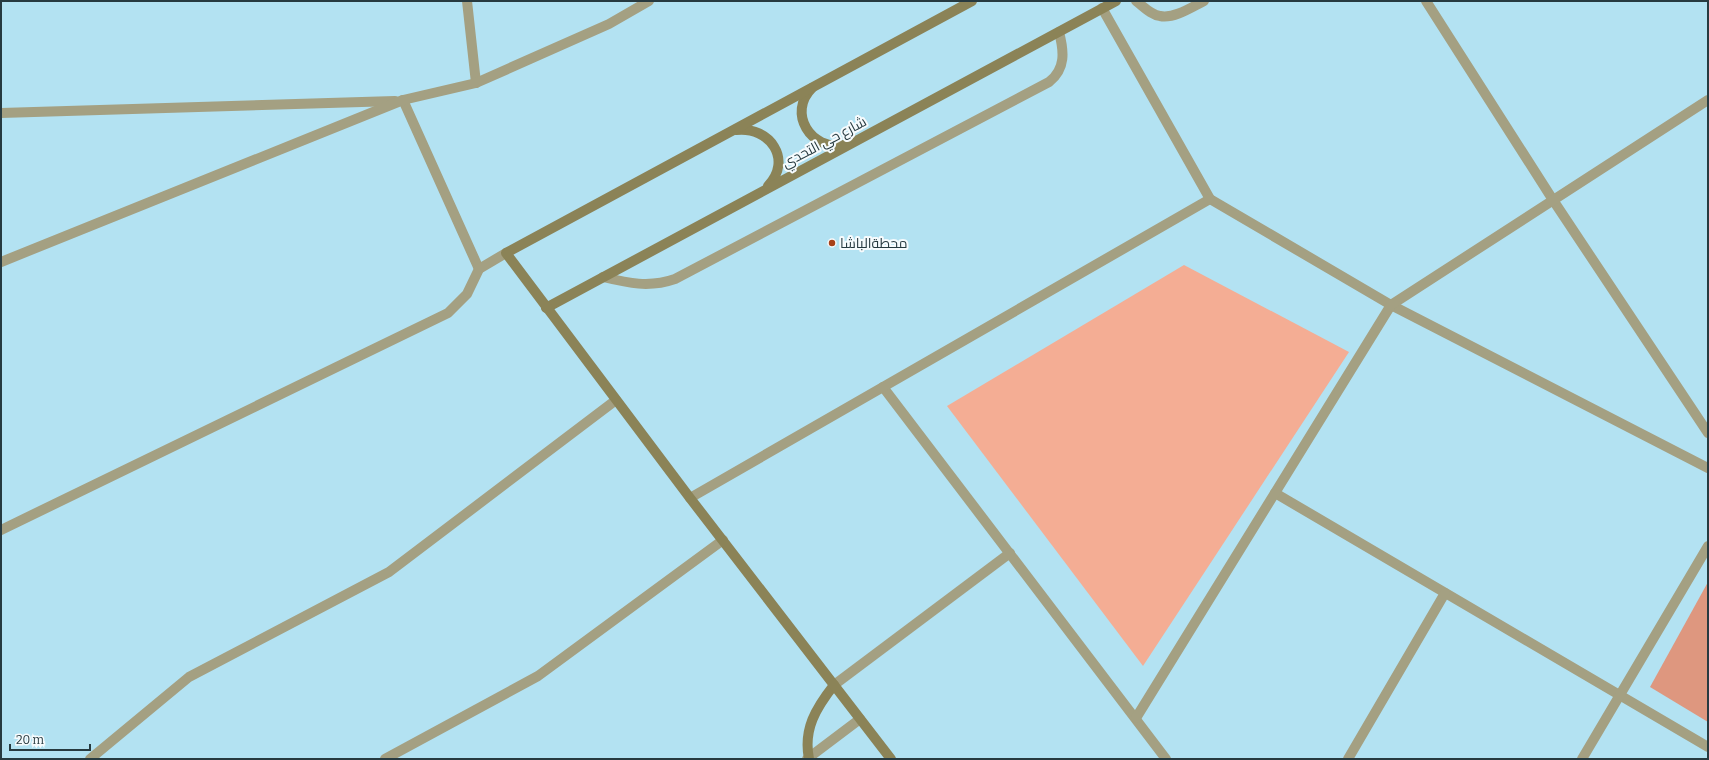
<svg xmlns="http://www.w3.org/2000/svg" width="1709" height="760" viewBox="0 0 1709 760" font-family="Bitter,Cairo,serif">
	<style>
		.green { fill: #f4ad94 }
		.forest { fill: #de977f }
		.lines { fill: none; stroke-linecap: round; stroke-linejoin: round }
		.minor { stroke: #a4a082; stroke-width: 10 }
		.tertiary { stroke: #a4a082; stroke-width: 10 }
		.secondary { stroke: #8b8357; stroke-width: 10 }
		.poi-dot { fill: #a74119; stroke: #f6fbfd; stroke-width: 1.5 }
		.labels { text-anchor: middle; stroke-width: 4; stroke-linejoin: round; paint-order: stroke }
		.street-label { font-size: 14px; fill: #273a40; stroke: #f6fbfd }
		.poi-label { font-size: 14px; fill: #273a40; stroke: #f6fbfd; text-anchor: start }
	</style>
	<rect width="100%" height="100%" fill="#b3e2f2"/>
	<polygon class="green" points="1184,265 1349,352 1143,666 947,406"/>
	<polygon class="forest" points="1708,582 1708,722 1650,687"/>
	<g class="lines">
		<g class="minor">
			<polyline points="467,1 476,83"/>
			<path d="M1136 1C1143 6 1151 15 1160 16 1174 19 1192 7 1204 1"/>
			<polyline points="1426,1 1553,200 1708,433"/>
			<polyline points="1102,8 1210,199 1391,305 1708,468"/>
			<polyline points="403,100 479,269"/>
			<polyline points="1,113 395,101"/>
			<polyline points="1,262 403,100 476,83 609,24 649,1"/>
			<path d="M603 277C628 283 649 288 675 279L1049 82C1066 69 1064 51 1059 32"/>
			<polyline points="883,387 1166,759"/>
			<polyline points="1275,493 1708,747"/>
			<polyline points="690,498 1210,199"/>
			<polyline points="1,530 448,313 467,294 479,269 506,253"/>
			<polyline points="834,685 1010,553"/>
			<polyline points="1136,718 1391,305 1708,100"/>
			<polyline points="90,759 189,677 389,572 616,400"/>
			<polyline points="385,759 538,676 723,540"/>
			<polyline points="1348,759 1445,593"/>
			<polyline points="1582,759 1708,546"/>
		</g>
		<polyline class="tertiary" points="807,759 860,719"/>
		<g class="secondary">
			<path d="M812 88C787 113 811 151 844 145"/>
			<path d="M736 130C770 126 793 160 768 186"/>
			<polyline points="546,308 1116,1"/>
			<path d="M809 759C803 729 816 708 834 685"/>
			<polyline points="891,759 690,498 506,253 972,1"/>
		</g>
	</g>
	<circle class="poi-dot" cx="832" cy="243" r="4"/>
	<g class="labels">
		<g class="street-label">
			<text transform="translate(824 142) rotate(-28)" y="5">شارع حي التحدي</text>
		</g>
		<g class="poi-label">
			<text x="840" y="248">محطةالباشا</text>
		</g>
	</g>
	<rect width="1709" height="760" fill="none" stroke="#273a40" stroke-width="4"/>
	<path d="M10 744v6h80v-6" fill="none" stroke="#273a40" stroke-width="2"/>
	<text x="16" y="744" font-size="12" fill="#273a40" stroke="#f6fbfd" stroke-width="3" paint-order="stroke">20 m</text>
</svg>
